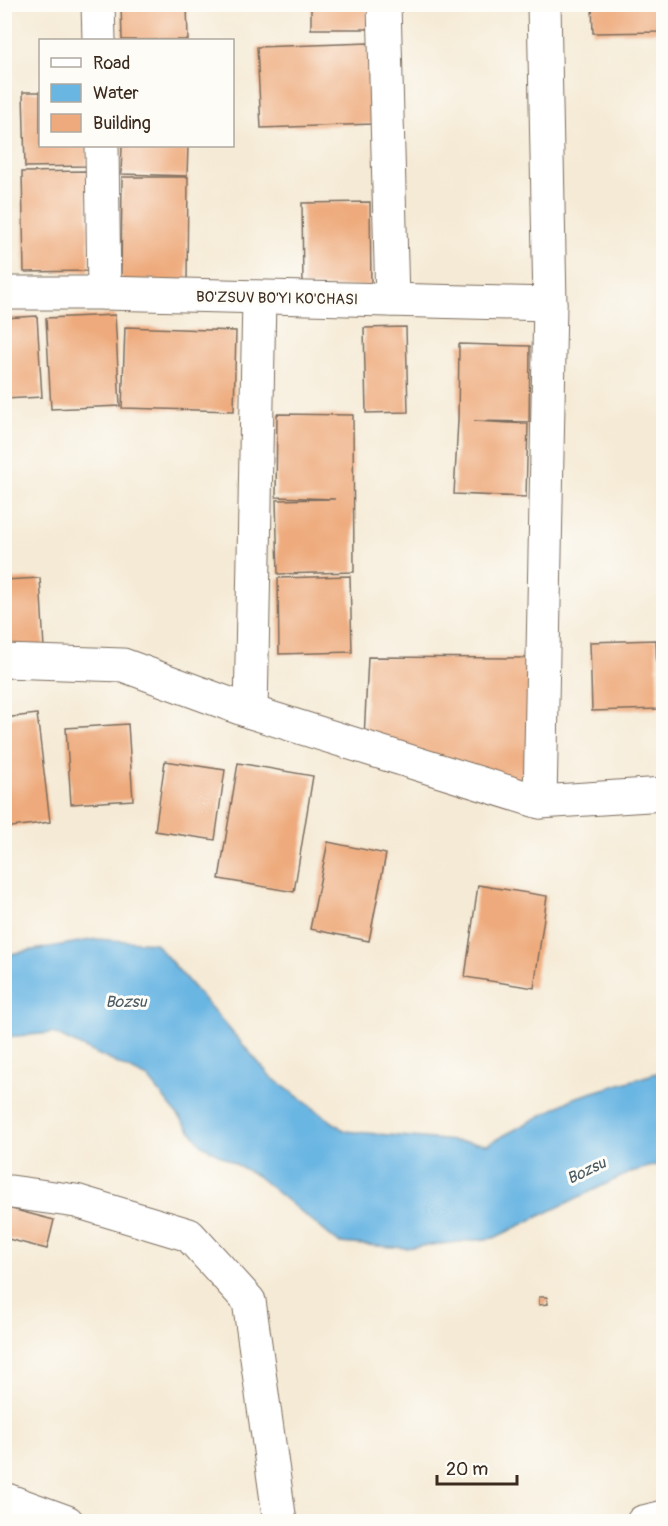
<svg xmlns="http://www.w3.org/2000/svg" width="668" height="1526" viewBox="0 0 668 1526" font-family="Pangolin,sans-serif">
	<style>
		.water { fill: #6ab6e3; stroke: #527080; stroke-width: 1.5 }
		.building { fill: #eeaa7c }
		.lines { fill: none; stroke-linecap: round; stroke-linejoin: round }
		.minor-casing { stroke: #7c6d5e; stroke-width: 35 }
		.minor { stroke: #fff; stroke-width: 33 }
		.labels { text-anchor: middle; stroke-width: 6; stroke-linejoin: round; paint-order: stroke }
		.street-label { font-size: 15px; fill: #3b2a1e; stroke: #fdfcf7 }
		.water-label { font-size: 16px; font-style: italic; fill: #4b5b63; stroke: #fdfcf7 }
	</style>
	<rect width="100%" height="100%" fill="#fdfcf7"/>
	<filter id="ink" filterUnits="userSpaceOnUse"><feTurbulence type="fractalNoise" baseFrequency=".0167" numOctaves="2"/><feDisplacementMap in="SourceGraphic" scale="12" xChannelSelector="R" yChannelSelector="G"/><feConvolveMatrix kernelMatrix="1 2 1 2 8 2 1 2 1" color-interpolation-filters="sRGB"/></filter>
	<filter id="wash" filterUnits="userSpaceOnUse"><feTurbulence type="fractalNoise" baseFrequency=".008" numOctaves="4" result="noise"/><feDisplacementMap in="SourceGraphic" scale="24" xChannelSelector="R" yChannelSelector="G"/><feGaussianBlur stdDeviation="1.35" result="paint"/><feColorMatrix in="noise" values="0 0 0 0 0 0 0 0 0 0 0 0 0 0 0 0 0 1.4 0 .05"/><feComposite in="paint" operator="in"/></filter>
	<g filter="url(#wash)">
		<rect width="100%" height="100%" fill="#f5ead5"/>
		<polygon class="water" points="96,939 155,943 271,1077 345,1131 488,1144 574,1098 663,1071 663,1163 631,1172 494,1238 405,1248 339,1243 257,1176 202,1145 148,1078 53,1033 5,1037 5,955"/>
		<g id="blocks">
			<g class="building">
				<polygon points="121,4 187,4 188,40 122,40"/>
				<rect x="311" y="4" width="57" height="25"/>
				<polygon points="592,4 664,4 664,32 593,33"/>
				<polygon points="369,43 373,124 261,128 257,47"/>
				<polygon points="23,92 40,92 40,146 87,146 87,166 25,167"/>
				<polygon points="122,146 188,146 187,176 121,174"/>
				<polygon points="87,171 89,271 24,272 22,172"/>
				<polygon points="122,177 188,177 187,283 121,282"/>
				<polygon points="370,202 371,286 303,287 302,203"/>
				<polygon points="115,315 120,406 51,409 46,318"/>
				<polygon points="37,316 42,397 4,399 4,318"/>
				<polygon points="125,327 236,331 234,411 122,408"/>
				<polygon points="406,327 408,412 366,413 364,328"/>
				<polygon points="459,344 530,346 529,422 474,421 528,424 526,497 454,494 458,421"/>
				<polygon points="277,414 353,415 354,572 278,574 276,500 335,499 276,497"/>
				<polygon points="350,576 352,652 279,654 278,578"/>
				<polygon points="40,578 44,648 4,650 4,580"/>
				<polygon points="656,640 658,709 592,711 590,642"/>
				<polygon points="368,657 529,658 529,789 364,739"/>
				<polygon points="37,714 50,822 4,828 4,718"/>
				<polygon points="128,724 133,800 71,804 66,728"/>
				<polygon points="165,761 225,770 215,840 155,831"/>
				<polygon points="238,763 313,776 294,892 219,879"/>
				<polygon points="328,842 386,854 369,941 310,929"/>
				<polygon points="478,885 547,896 534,988 465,977"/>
				<polygon points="4,1207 54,1220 47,1249 4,1238"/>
				<polygon points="539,1297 547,1297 548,1304 539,1305"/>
			</g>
		</g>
	</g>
	<g filter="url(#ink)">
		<use href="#blocks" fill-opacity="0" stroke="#7c6d5e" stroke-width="1.5"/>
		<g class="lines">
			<g class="minor-casing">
				<g id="minor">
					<polyline points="98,4 99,40"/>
					<polyline points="384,4 392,300"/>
					<polyline points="102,146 104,293"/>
					<polyline points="4,293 104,293 550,304"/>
					<polyline points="4,661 123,665 251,712 540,802 664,794"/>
					<polyline points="251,712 259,298"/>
					<polyline points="540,802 550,304 544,4"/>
					<polyline points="11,1192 76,1201 189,1235 249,1301 280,1522"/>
					<polyline points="4,1499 67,1522"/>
					<polyline points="643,1522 664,1517"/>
				</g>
			</g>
			<use href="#minor" class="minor"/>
		</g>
	</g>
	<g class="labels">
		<g class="street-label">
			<text transform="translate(277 298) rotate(1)" y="5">BO'ZSUV BO'YI KO'CHASI</text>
		</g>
		<g class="water-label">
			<text x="126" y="1007">Bozsu</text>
			<text transform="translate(586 1170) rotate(-26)" y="6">Bozsu</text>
		</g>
	</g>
	<rect width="668" height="1526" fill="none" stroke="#fdfcf7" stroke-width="24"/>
	<rect x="39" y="39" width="195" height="108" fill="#fdfcf7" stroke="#afa8a0" stroke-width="1.5"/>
	<rect x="51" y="58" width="30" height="9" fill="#ffffff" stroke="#afa8a0" stroke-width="1.5"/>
	<text x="93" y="69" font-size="18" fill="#3b2a1e">Road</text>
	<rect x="51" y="84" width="30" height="18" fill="#6ab6e3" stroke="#afa8a0" stroke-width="1.5"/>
	<text x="93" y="99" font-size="18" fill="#3b2a1e">Water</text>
	<rect x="51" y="114" width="30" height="18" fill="#eeaa7c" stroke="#afa8a0" stroke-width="1.5"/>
	<text x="93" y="129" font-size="18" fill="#3b2a1e">Building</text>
	<path d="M437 1475v9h80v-9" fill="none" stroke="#3b2a1e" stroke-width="3"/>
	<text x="446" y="1475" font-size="18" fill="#3b2a1e" stroke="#fdfcf7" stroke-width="4.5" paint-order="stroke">20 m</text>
</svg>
